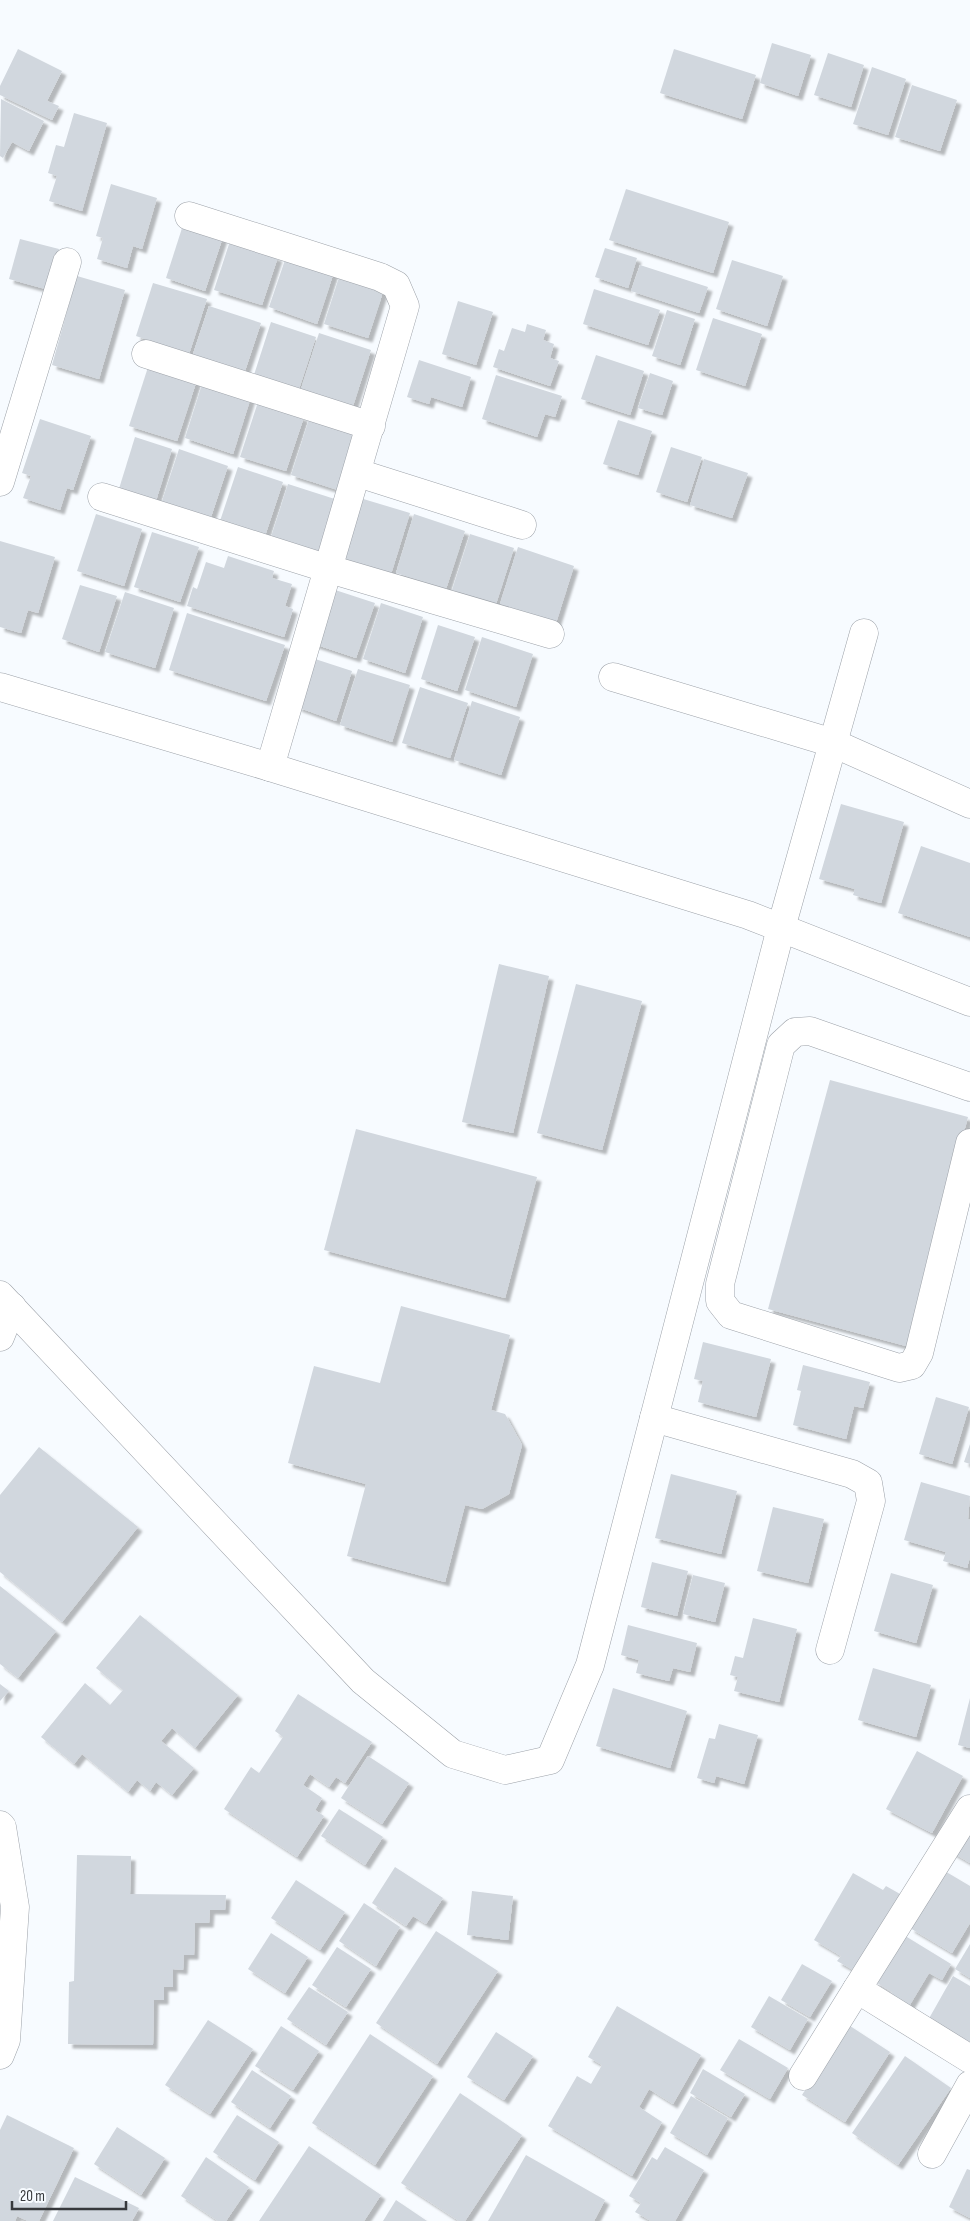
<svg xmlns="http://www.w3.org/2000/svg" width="970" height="2221" viewBox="0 0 970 2221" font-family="'Sofia Sans Condensed',sans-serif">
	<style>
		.building { fill: #d1d7de; filter: url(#shadow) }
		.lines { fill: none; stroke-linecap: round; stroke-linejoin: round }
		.minor-casing { stroke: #9da2a9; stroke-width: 29 }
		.minor { stroke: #fff; stroke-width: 28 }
	</style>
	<defs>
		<filter id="shadow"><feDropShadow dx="4.5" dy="4.5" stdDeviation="1" flood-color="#0004"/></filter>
	</defs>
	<rect width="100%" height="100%" fill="#f7fbff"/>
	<g class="building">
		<polygon points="772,43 811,55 798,96 760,83"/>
		<polygon points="18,49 62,71 47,101 59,106 52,120 0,95 0,86"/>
		<polygon points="674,49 756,75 742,119 660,93"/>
		<polygon points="828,53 864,65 851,107 814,95"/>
		<polygon points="872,67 906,79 888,135 853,124"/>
		<polygon points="912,85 957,100 940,151 895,137"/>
		<polygon points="1,99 44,121 29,151 12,142 3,158 0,156"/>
		<polygon points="74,113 107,123 82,211 49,201 57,176 48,173 56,145 64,147"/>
		<polygon points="111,184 157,198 142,249 133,246 127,268 97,259 103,238 96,236"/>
		<polygon points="626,189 729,222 713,273 609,240"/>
		<polygon points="183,225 223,237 205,291 166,278"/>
		<polygon points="20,239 59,249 49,290 9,279"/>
		<polygon points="230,241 278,257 262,305 214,290"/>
		<polygon points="605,248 637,258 628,288 595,277"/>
		<polygon points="286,257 334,272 317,324 269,307"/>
		<polygon points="732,260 783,276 767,326 716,309"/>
		<polygon points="640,265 708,287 699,313 631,291"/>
		<polygon points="341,271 385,286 368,338 324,324"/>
		<polygon points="77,276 125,290 99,379 52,365"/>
		<polygon points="153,283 207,299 189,354 136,336"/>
		<polygon points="594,289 660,310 648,345 583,324"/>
		<polygon points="458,301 493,312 476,365 442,354"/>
		<polygon points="209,306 261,323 243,377 191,360"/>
		<polygon points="667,310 695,319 680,365 652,356"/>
		<polygon points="713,318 762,334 745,386 696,370"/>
		<polygon points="271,322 316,337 298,392 253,378"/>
		<polygon points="527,324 546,330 543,340 554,344 550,358 559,361 550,386 493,367 499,349 504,351 512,328 525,332"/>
		<polygon points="319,333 371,350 352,409 300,392"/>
		<polygon points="596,355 644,371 630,415 581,399"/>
		<polygon points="419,360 471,377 462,407 431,397 429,404 407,397"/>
		<polygon points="149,364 197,380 177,441 129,426"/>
		<polygon points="650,373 673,381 662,415 638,408"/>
		<polygon points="496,375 562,396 555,417 545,414 537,437 482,419"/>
		<polygon points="203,381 251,397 233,454 185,438"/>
		<polygon points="258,402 304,417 286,471 240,457"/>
		<polygon points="310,416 360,432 341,491 291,475"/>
		<polygon points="40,419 91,436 73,490 67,488 60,510 23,498 31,476 22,473"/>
		<polygon points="618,420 652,431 638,475 603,464"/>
		<polygon points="135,437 172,449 155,504 118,492"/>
		<polygon points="671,447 702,457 687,502 656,492"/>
		<polygon points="179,449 228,466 209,523 160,507"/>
		<polygon points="704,459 748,473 732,518 690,505"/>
		<polygon points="238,467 283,482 265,536 220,521"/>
		<polygon points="288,484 341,501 323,557 270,540"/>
		<polygon points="360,498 410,513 391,574 341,558"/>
		<polygon points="96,514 142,529 124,586 77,571"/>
		<polygon points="414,514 465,531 446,589 396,573"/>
		<polygon points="152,532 199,547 180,602 134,587"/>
		<polygon points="470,534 514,548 496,604 452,590"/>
		<polygon points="0,541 55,557 38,613 28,610 21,633 0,627"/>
		<polygon points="518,547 574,566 556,623 500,604"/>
		<polygon points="228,556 274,571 272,578 292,584 285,606 293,609 284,637 187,606 193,587 197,589 206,562 224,568"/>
		<polygon points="80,585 117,596 99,652 62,639"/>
		<polygon points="326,587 375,603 356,658 308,642"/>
		<polygon points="125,592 174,608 155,668 105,652"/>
		<polygon points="381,603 423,617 405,673 363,659"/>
		<polygon points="187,613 285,645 266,701 169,670"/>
		<polygon points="438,625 475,637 457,691 421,679"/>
		<polygon points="482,637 533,654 516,707 465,690"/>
		<polygon points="312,658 352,671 336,721 297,707"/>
		<polygon points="358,669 410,685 392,742 340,725"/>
		<polygon points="420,687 468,703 450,758 402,743"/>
		<polygon points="472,701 520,717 501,775 454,760"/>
		<polygon points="841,804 904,822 881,903 853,895 855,889 819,879"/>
		<polygon points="921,846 970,863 970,937 898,913"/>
		<polygon points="499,964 549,976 513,1133 462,1122"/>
		<polygon points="576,984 642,1001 602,1150 537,1133"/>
		<polygon points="830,1080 968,1117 906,1346 768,1309"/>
		<polygon points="356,1129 537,1177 505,1298 324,1250"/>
		<polygon points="401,1306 510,1335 491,1410 505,1414 522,1445 509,1494 482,1509 465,1505 445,1582 347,1556 366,1484 288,1463 314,1366 380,1383"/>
		<polygon points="703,1342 771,1359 756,1417 698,1402 703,1381 694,1379"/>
		<polygon points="803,1365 870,1382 863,1408 854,1406 846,1439 793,1425 801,1391 797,1390"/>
		<polygon points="936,1397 969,1407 952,1464 919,1454"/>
		<polygon points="970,1444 970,1464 964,1462"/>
		<polygon points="39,1447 138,1527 62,1622 0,1572 0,1495"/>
		<polygon points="671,1474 737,1491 721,1554 655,1538"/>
		<polygon points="921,1482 970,1496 968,1519 970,1520 970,1557 967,1568 943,1561 946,1552 904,1540"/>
		<polygon points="773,1507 824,1519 808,1583 757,1571"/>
		<polygon points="652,1562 688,1571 677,1616 641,1607"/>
		<polygon points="891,1573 933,1585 916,1643 874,1631"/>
		<polygon points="693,1575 725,1583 715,1622 683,1614"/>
		<polygon points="0,1586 56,1631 18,1678 0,1664"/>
		<polygon points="140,1615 238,1695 195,1748 172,1728 161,1741 194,1768 172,1795 156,1782 150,1791 137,1780 128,1792 82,1754 74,1764 41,1737 85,1683 110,1705 123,1690 96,1668"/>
		<polygon points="753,1618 797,1629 779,1702 734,1691 738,1677 730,1675 735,1656 743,1658"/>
		<polygon points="628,1625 697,1643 690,1672 673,1668 669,1681 636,1673 639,1660 621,1655"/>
		<polygon points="873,1668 931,1685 916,1737 858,1720"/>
		<polygon points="0,1684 9,1691 0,1701"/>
		<polygon points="613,1688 687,1711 670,1768 596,1746"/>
		<polygon points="298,1694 372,1742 345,1783 336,1777 329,1787 310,1774 303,1785 322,1798 315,1810 324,1816 297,1857 224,1809 251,1767 259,1773 283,1737 275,1731"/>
		<polygon points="970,1698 970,1748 958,1745"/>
		<polygon points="719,1724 758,1735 744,1784 716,1776 714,1783 697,1778 709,1738 715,1739"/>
		<polygon points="917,1751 963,1776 932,1833 886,1809"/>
		<polygon points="368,1756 409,1783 382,1824 341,1798"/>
		<polygon points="339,1809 383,1837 365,1865 321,1836"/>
		<polygon points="970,1812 970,1863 948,1850"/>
		<polygon points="77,1855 131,1856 130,1894 226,1895 225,1910 210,1910 209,1923 195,1923 194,1955 184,1955 183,1970 173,1969 173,1987 164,1987 164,2000 154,2000 153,2045 68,2044 69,1982 74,1981"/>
		<polygon points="395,1867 443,1898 426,1924 413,1916 406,1926 372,1903"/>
		<polygon points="943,1870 970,1886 970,1923 952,1953 910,1928"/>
		<polygon points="853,1873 883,1890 886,1886 900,1894 855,1971 837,1961 841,1956 814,1940"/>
		<polygon points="296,1880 345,1912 320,1950 271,1918"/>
		<polygon points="472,1891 513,1896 508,1940 467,1935"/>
		<polygon points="364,1903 400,1927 376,1966 339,1941"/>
		<polygon points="436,1931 498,1971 437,2064 376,2023"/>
		<polygon points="271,1933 308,1957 285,1993 248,1969"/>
		<polygon points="902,1934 951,1964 942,1980 929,1973 905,2013 887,2002 892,1992 874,1981"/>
		<polygon points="970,1944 970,1978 955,1969"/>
		<polygon points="337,1947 371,1969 346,2007 312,1985"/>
		<polygon points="802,1964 832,1981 810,2017 781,2000"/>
		<polygon points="953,1976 970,1986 970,2047 927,2022"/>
		<polygon points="309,1987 348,2012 326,2045 287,2019"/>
		<polygon points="769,1996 808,2019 790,2050 751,2027"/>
		<polygon points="617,2006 701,2055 673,2104 649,2089 639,2107 662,2122 632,2176 548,2126 577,2076 591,2084 602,2065 588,2057"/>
		<polygon points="208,2020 253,2049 210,2114 165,2085"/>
		<polygon points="847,2024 890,2052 845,2122 802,2095"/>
		<polygon points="281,2026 319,2051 293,2090 255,2066"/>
		<polygon points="496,2032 533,2056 504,2100 467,2077"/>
		<polygon points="370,2034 433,2076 375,2165 312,2123"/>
		<polygon points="739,2039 788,2068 770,2099 720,2070"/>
		<polygon points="905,2056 951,2088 898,2165 852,2133"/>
		<polygon points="703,2069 745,2094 731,2117 690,2093"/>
		<polygon points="252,2070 291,2096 270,2128 231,2102"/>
		<polygon points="460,2093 522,2135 465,2221 459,2221 401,2183"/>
		<polygon points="691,2096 728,2118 707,2155 670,2133"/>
		<polygon points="7,2115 74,2148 39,2221 28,2221 17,2216 15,2221 0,2221 0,2130"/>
		<polygon points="237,2115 279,2142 255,2180 213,2152"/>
		<polygon points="117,2127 165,2158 141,2195 94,2164"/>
		<polygon points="309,2146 381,2195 364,2221 259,2221"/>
		<polygon points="665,2147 704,2170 675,2221 651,2221 635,2212 641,2203 629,2196 652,2157 657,2160"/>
		<polygon points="526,2155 605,2200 594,2221 488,2221"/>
		<polygon points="206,2157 249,2187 226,2221 218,2221 181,2196"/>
		<polygon points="967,2169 970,2170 970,2218 949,2207"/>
		<polygon points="75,2177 139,2208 132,2221 53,2221"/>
		<polygon points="396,2200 427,2221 383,2221"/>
	</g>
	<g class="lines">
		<g class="minor-casing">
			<g id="minor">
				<polyline points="189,216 380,277 396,285 405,306 270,767"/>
				<polyline points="146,354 371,426"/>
				<polyline points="358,473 522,525"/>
				<polyline points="0,482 67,262"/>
				<polyline points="102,497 329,569 550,634"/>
				<polyline points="613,677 833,743 970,804"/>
				<polyline points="0,687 270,767 748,915 970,1002"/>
				<polyline points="970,1087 810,1031 795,1032 781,1045 720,1284 720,1301 731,1315 899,1368 912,1365 919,1353 970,1143"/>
				<polyline points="0,1295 363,1681 453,1754 505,1770 550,1760 590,1665 781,928 864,633"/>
				<polyline points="0,1337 12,1307"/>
				<polyline points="654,1418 852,1474 868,1483 871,1501 830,1650"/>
				<polyline points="970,1809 857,1989 970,2059"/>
				<polyline points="0,1825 2,1827 15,1907 6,2040 0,2055"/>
				<polyline points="803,2076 857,1989"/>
				<polyline points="932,2154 970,2085"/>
			</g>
		</g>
		<use href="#minor" class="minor"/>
	</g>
	<path d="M12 2201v8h114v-8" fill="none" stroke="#37393c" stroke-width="2.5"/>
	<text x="20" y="2201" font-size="15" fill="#37393c" stroke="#f7fbff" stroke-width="4" paint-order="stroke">20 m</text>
</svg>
